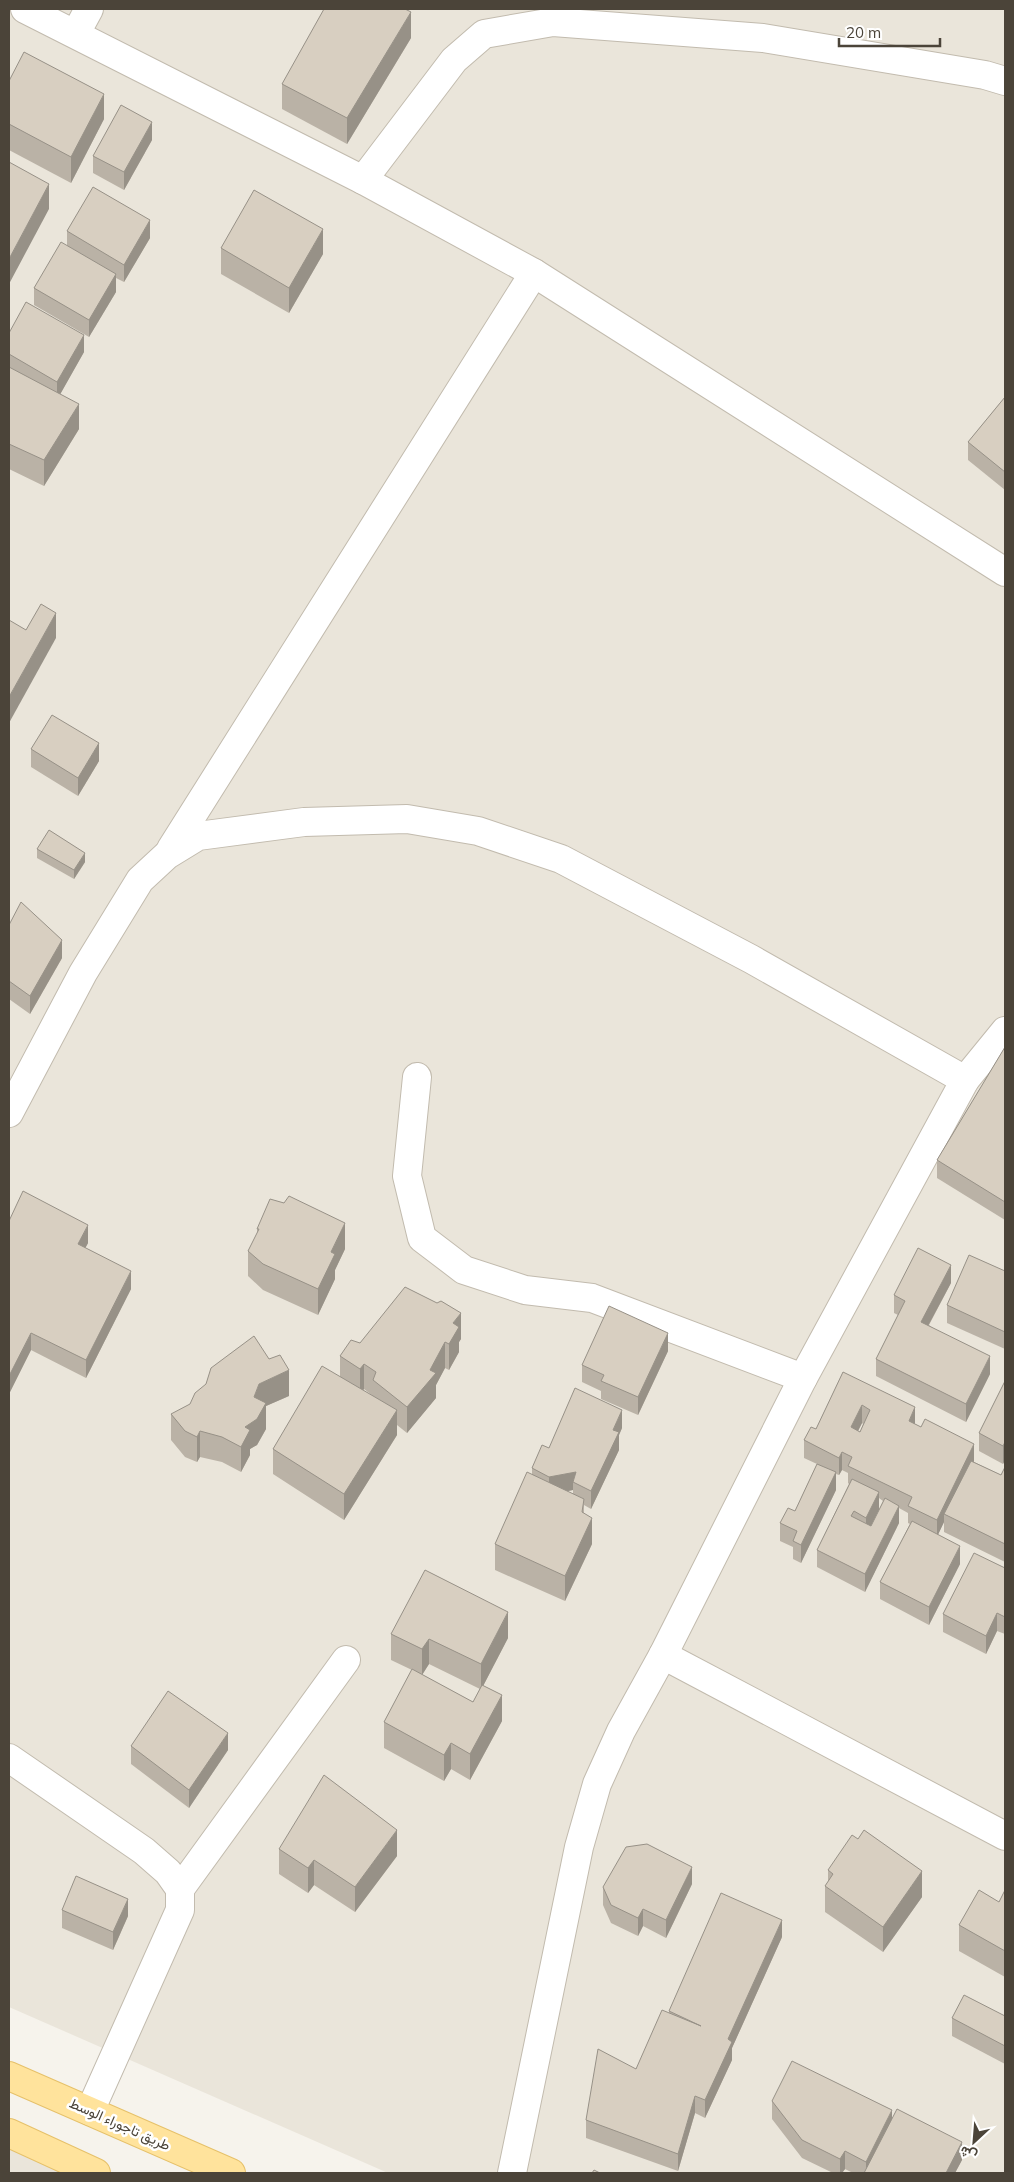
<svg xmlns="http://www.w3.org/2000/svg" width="1014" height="2182" viewBox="0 0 1014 2182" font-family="Mulish,Vazirmatn,sans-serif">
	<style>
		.residential { fill: #eae5da }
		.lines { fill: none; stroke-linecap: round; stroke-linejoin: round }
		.minor-casing { stroke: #c2bbae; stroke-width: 30 }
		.major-casing { stroke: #e6c16a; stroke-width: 30 }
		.minor { stroke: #fff; stroke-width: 28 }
		.major { stroke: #ffe39c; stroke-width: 28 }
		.wall { fill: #bab2a6; fill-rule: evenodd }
		.shaded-wall { fill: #979187 }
		.building { fill: #d8cfc1; stroke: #979187; fill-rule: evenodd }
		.labels { text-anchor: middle; stroke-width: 5; stroke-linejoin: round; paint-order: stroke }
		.street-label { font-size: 14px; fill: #4b4439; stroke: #fff }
	</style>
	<rect width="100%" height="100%" fill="#f6f3ec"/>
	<g class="residential">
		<polygon points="9,9 1005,9 1005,2173 388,2173 9,2007"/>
		<polygon points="9,2139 85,2173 9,2173"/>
	</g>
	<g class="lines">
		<g class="minor-casing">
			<g id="minor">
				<polyline points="25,9 363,180 454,60 484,34 553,22 763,38 985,75 1005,81"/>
				<polyline points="76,33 89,9"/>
				<polyline points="363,180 534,273 1005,572"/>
				<polyline points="171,849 534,273"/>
				<polyline points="417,1077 407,1176 422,1238 464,1270 525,1290 592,1298 803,1378"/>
				<polyline points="9,1113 83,973 140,880 167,855 198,836 304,822 407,819 478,831 561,859 751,959 965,1080"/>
				<polyline points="663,1655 1005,1836"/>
				<polyline points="9,1758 144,1851 168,1872 180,1889 180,1910 90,2111"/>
				<polyline points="180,1889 346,1660"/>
				<polyline points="512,2173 579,1847 597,1784 621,1731 663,1655 803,1378 965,1080 1005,1031"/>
			</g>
		</g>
		<g class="major-casing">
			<g id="major">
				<polyline points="9,2076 231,2173"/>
				<polyline points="9,2133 96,2173"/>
			</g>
		</g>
		<use href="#minor" class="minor"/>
		<use href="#major" class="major"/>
	</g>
	<g class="wall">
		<polygon points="411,38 347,144 282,109 282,84"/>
		<polygon points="9,81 104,119 71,183 9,150"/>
		<polygon points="152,140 124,190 93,173 93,156"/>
		<polygon points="67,231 150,238 124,282 116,278 116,292 89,337 34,305 34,288 67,246"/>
		<polygon points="221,248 323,254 289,313 221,274"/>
		<polygon points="9,333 84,352 60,394 79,429 44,486 9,469"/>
		<polygon points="1005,397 1005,490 968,460 968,442"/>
		<polygon points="31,749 99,761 78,796 31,767"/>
		<polygon points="37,849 85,862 74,879 37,858"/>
		<polygon points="9,925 62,958 30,1014 9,999"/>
		<polygon points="1005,1047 1005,1220 937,1178 937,1160"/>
		<polygon points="9,1221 88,1243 85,1248 131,1289 86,1378 31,1350 9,1394"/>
		<polygon points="257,1229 345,1249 335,1270 335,1279 318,1315 263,1290 248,1276 248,1251 257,1235"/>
		<polygon points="1005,1271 1005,1349 947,1323 947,1305"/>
		<polygon points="951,1283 929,1325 990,1374 966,1422 876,1376 876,1359 898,1315 894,1313 894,1295"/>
		<path d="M461 1339 459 1342V1352L449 1370 445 1368 436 1385V1398L407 1433 397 1425V1435L344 1520 273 1474V1449L340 1377V1356L360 1343ZM364 1389 373 1396 363 1390Z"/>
		<polygon points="668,1351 638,1415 601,1399 601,1391 582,1382 582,1365"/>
		<path d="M843 1372 915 1424 974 1461V1462L1001 1475 1005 1467V1562L944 1532V1522L938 1534 960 1564 929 1625 880 1599V1582L910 1524 908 1523V1513L899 1508V1523L865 1592 817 1567V1550L849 1484 848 1483V1473L842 1470 839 1475 836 1474V1490L801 1563 793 1559V1547L780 1541V1523L795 1511 817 1464 804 1458V1440L816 1429ZM862 1423 863 1424 860 1432 858 1431ZM879 1498 883 1501 871 1526Z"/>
		<polygon points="1005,1381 1005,1460 1003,1464 979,1451 979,1433"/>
		<polygon points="289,1396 266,1406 266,1429 257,1445 250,1449 250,1455 241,1472 222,1462 200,1457 197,1462 185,1457 171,1440 171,1414"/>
		<path d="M622 1428 619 1435V1450L591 1509 584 1505V1513L592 1544 565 1601 495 1570V1544L532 1475V1468L549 1448ZM573 1490V1494L567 1491Z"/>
		<polygon points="1005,1568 1005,1634 997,1631 986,1654 943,1632 943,1614"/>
		<path d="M391 1634 508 1638 483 1686 502 1721 470 1780 451 1769 444 1781 384 1748V1722L412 1670 391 1660ZM429 1664 480 1689 473 1702 422 1675Z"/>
		<polygon points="131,1746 228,1750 189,1808 131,1764"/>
		<polygon points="279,1849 397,1856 355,1912 314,1885 308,1893 279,1874"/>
		<polygon points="828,1870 922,1897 883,1952 825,1912 825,1886 828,1882"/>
		<polygon points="692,1884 666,1938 643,1926 638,1936 611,1923 603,1905 603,1887"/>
		<polygon points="1005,1890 1005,1977 959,1951 959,1925 999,1902"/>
		<polygon points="62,1910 128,1916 113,1950 62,1928"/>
		<polygon points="782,1937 732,2048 732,2060 705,2118 695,2113 678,2171 586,2138 586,2120 636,2069 669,2013 669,2011"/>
		<polygon points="1005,2016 1005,2064 952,2036 952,2018"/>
		<polygon points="772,2101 892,2119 962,2160 955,2173 853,2173 845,2169 842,2173 833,2173 802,2158 772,2119"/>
	</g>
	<g class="shaded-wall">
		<polygon points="411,12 411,38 347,144 347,118"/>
		<polygon points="104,94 104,119 71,183 71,157"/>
		<polygon points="152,122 152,140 124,190 124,172"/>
		<polygon points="49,184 49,209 9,284 9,259"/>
		<polygon points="150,220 150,238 124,282 124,265"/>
		<polygon points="323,229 323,254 289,313 289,288"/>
		<polygon points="116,274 116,292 89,337 89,320"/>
		<polygon points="84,335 84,352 57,400 57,382"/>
		<polygon points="79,404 79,429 44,486 44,460"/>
		<polygon points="56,613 56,638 9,723 9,697"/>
		<polygon points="99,743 99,761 78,796 78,778"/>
		<polygon points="85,853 85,862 74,879 74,870"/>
		<polygon points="62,940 62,958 30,1014 30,996"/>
		<polygon points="345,1223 345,1249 335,1270 335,1279 318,1315 318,1289 331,1252"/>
		<polygon points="88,1225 88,1243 78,1262 78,1244"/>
		<polygon points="951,1265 951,1283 921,1339 921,1322"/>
		<polygon points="131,1271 131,1289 86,1378 86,1360"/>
		<polygon points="461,1313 461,1339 459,1342 459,1352 449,1370 449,1344 453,1323"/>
		<polygon points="31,1333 31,1350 9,1394 9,1376"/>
		<polygon points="668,1333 668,1351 638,1415 638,1397"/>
		<polygon points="445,1342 445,1368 436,1385 436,1398 407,1433 407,1407 430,1370"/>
		<polygon points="990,1356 990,1374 966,1422 966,1404"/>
		<polygon points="364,1364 364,1389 360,1394 360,1369"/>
		<polygon points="289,1370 289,1396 266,1406 266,1429 257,1445 250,1449 250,1455 241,1472 241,1447 245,1427 254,1397 259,1384"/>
		<polygon points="862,1405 862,1423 851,1445 851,1427"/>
		<polygon points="915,1407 915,1425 909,1421"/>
		<polygon points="397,1410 397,1435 344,1520 344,1494"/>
		<polygon points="622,1410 622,1428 619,1435 619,1450 591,1509 591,1491 613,1430"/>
		<polygon points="200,1431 200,1457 197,1462 197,1437"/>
		<polygon points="1005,1442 1005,1460 1003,1464 1003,1446"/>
		<polygon points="974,1444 974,1461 948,1516 944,1514 944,1522 937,1537 937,1520"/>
		<polygon points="842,1452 842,1470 839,1475 839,1458"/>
		<polygon points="576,1472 573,1482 573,1490 549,1495 549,1477"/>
		<polygon points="836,1472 836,1490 801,1563 801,1545"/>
		<polygon points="879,1492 879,1510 866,1536 866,1518"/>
		<polygon points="899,1506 899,1523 865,1592 865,1574"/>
		<polygon points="592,1518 592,1544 565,1601 565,1576"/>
		<polygon points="960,1546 960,1564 929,1625 929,1607"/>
		<polygon points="508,1612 508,1638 481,1690 481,1664"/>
		<polygon points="997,1613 997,1631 986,1654 986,1636"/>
		<polygon points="429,1639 429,1664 422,1675 422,1649"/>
		<polygon points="502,1695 502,1721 470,1780 470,1754"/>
		<polygon points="228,1733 228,1750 189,1808 189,1790"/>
		<polygon points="451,1743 451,1769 444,1781 444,1755"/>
		<polygon points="10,1812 10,1829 9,1832 9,1814"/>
		<polygon points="397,1830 397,1856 355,1912 355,1887"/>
		<polygon points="314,1860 314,1885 308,1893 308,1868"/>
		<polygon points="692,1867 692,1884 666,1938 666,1920"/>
		<polygon points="922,1871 922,1897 883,1952 883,1927"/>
		<polygon points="128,1899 128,1916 113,1950 113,1932"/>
		<polygon points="643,1909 643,1926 638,1936 638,1918"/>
		<polygon points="782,1920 782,1937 732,2048 732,2060 705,2118 705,2100 728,2039"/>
		<polygon points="695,2096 695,2113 678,2171 678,2154"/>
		<polygon points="892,2110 892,2128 866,2173 866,2162"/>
		<polygon points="962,2142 962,2160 955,2173 946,2173"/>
		<polygon points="845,2151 845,2169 842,2173 840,2173 840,2159"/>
	</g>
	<g class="building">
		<polygon points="324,9 405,9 411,12 347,118 282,84"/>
		<polygon points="24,52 104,94 71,157 9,124 9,81"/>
		<polygon points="121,105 152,122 124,172 93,156"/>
		<polygon points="9,162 49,184 9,259"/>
		<polygon points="93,187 150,220 124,265 67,231"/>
		<polygon points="254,190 323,229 289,288 221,248"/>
		<polygon points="61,242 116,274 89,320 34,288"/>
		<polygon points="26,302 84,335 57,382 9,354 9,333"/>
		<polygon points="9,367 79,404 44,460 9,444"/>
		<polygon points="1005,397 1005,472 968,442"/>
		<polygon points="41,604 56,613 9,697 9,620 26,630"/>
		<polygon points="52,715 99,743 78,778 31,749"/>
		<polygon points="49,830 85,853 74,870 37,849"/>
		<polygon points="21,902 62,940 30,996 9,981 9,925"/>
		<polygon points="1005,1047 1005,1202 937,1160"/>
		<polygon points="23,1191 88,1225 78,1244 131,1271 86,1360 31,1333 9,1376 9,1221"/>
		<polygon points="289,1196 345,1223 331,1252 335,1254 318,1289 263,1264 248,1251 259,1229 257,1229 270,1199 284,1203"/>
		<polygon points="918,1248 951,1265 921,1322 990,1356 966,1404 876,1359 905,1301 894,1295"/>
		<polygon points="969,1255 1005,1271 1005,1332 947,1305"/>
		<polygon points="405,1287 437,1303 441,1301 461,1313 453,1323 459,1327 449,1344 445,1342 430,1370 436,1373 407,1407 373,1380 376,1372 364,1364 360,1369 340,1356 351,1340 360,1343"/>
		<polygon points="609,1306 668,1333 638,1397 601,1381 604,1375 582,1365"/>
		<polygon points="254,1336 269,1359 280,1355 289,1370 259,1384 254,1397 266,1403 257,1419 245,1427 250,1430 241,1447 222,1437 200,1431 197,1437 185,1431 171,1414 190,1404 195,1393 206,1384 211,1368"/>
		<polygon points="322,1366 397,1410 344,1494 273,1449"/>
		<path d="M843 1372 915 1407 909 1421 921 1427 925 1419 974 1444 937 1520 908 1506 912 1497 848 1466 852 1457 842 1452 839 1458 804 1440 811 1427 816 1429ZM862 1405 870 1410 860 1432 851 1427Z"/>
		<polygon points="1005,1381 1005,1442 1003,1446 979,1433"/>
		<polygon points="575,1388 622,1410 613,1430 619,1432 591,1491 573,1482 576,1472 549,1477 532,1468 542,1445 549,1448"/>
		<polygon points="971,1461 1001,1475 1005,1467 1005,1544 944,1514"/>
		<polygon points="817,1464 836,1472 801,1545 793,1541 797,1531 780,1523 788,1508 795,1511"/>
		<polygon points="527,1472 584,1499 582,1512 592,1518 565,1576 495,1544"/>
		<polygon points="852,1479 879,1492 866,1518 854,1511 851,1516 871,1526 885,1498 899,1506 865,1574 817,1550"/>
		<polygon points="912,1521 960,1546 929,1607 880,1582"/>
		<polygon points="974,1553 1005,1568 1005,1617 997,1613 986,1636 943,1614"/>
		<polygon points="425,1570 508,1612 481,1664 429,1639 422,1649 391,1634"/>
		<polygon points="412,1669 473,1702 482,1685 502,1695 470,1754 451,1743 444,1755 384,1722"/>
		<polygon points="168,1691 228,1733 189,1790 131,1746"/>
		<polygon points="324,1775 397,1830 355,1887 314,1860 308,1868 279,1849"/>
		<polygon points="864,1830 922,1871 883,1927 825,1886 833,1874 828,1870 852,1835 858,1839"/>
		<polygon points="647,1844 692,1867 666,1920 643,1909 638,1918 611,1905 603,1887 626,1847"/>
		<polygon points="76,1876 128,1899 113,1932 62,1910"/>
		<polygon points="979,1890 999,1902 1005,1890 1005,1951 959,1925"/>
		<polygon points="721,1893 782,1920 728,2039 732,2042 705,2100 695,2096 678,2154 586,2120 598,2049 636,2069 662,2010 701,2026 669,2011"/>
		<polygon points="964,1995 1005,2016 1005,2046 952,2018"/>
		<polygon points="792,2061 892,2110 866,2162 845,2151 840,2159 802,2140 772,2101"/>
		<polygon points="897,2109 962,2142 946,2173 864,2173"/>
		<polygon points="594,2170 600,2173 592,2173"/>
	</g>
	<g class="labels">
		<g class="street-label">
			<text transform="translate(120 2124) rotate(24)" y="5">طريق تاجوراء الوسط</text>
		</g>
	</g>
	<rect width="1014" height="2182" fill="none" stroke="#4b4439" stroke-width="20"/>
	<g transform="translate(974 2142) rotate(206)" stroke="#ffffff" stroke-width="4" paint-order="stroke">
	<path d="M0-4L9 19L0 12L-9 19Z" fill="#4b4439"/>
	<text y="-8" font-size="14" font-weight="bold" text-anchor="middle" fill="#4b4439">ش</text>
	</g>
	<path d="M839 38v8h101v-8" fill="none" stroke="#4b4439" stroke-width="2.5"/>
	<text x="846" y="38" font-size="15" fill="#4b4439" stroke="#ffffff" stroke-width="4" paint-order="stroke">20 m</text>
</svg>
